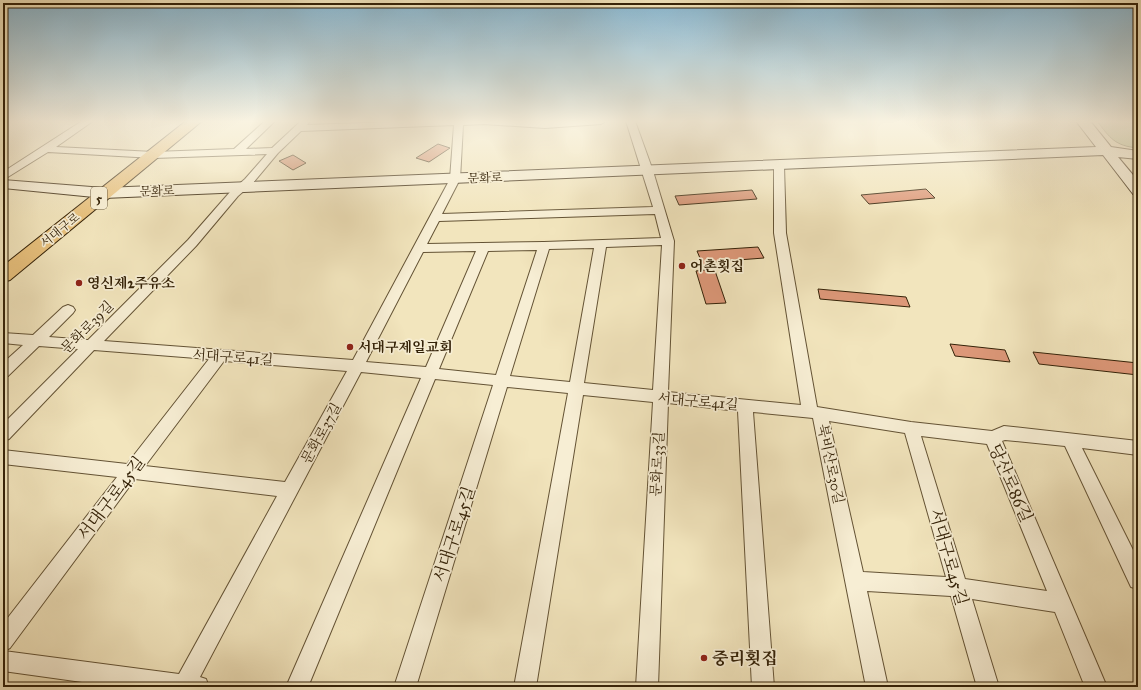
<svg xmlns="http://www.w3.org/2000/svg" width="1141" height="690" viewBox="0 0 1141 690" font-family="'IM FELL Great Primer','Noto Serif KR',serif">
	<style>
		.green { fill: #bac591; stroke: #77744c }
		.building { fill: #dd9879; stroke: #342208 }
		.lines { fill: none; stroke-linecap: round; stroke-linejoin: round }
		.minor-casing { stroke: #645335; stroke-width: 2 }
		.secondary-casing { stroke: #342208; stroke-width: 2 }
		.primary-casing { stroke: #342208; stroke-width: 2 }
		.minor { fill: #f7eed4; fill-rule: evenodd }
		.secondary { fill: #f7eed4; fill-rule: evenodd }
		.primary { fill: #e9c27e; fill-rule: evenodd }
		.poi-dot { fill: #8f2418; stroke: #f7eed4; stroke-width: 1.5 }
		.labels { text-anchor: middle; stroke-width: 3.5; stroke-linejoin: round; paint-order: stroke }
		.far-street-label { font-size: 12px; fill: #342208; stroke: #f7eed4 }
		.shield { fill: #f7eed4; stroke: #6e5f45; stroke-width: 1 }
		.shield-label { font-size: 13px; font-weight: bold; fill: #342208 }
		.poi-label { font-size: 14px; font-weight: bold; fill: #342208; stroke: #f7eed4; text-anchor: start }
		.street-label { font-size: 14px; fill: #342208; stroke: #f7eed4 }
		.near-street-label { font-size: 17px; fill: #342208; stroke: #f7eed4 }
		.near-poi-label { font-size: 17px; font-weight: bold; fill: #342208; stroke: #f7eed4; text-anchor: start }
	</style>
	<rect width="100%" height="100%" fill="#f2e5bd"/>
	<filter id="stains"><feTurbulence type="fractalNoise" baseFrequency=".005" numOctaves="4"/><feColorMatrix values="0 0 0 0 .2 0 0 0 0 .09 0 0 0 0 .02 0 0 0 .5 -.17"/></filter>
	<radialGradient id="worn" r=".72"><stop offset=".6" stop-color="#630" stop-opacity="0"/><stop offset="1" stop-color="#630" stop-opacity=".3"/></radialGradient>
	<path class="green" d="M1097 121H1138V148C1115 146 1110 138 1097 121Z"/>
	<g class="building">
		<polygon points="438,144 450,148 429,162 416,158"/>
		<polygon points="293,155 306,163 293,170 279,161"/>
		<polygon points="926,189 935,198 869,204 861,195"/>
		<polygon points="752,190 757,199 679,205 675,196"/>
		<polygon points="758,247 764,258 712,262 726,303 706,304 696,271 705,270 697,251"/>
		<polygon points="818,289 906,297 910,307 820,299"/>
		<polygon points="950,344 1005,350 1010,362 955,356"/>
		<polygon points="1033,352 1138,363 1138,375 1039,364"/>
	</g>
	<g class="lines">
		<g class="minor-casing">
			<path id="minor" d="M82 121H93L56 147 154 152 234 149 265 121H275L246 149 272 148 301 121H310L307 125 418 121H522L545 122 606 121 601 124 545 128 484 124 463 125 460 179 442 214 653 207 626 121H635L653 171 674 241 668 392 801 405 774 233V166L779 163 783 164 784 166 786 233 817 407 911 422 992 431 1004 426 1138 441V455L1082 448 1138 560V589L1131 587 1065 446 1005 440 1002 441 1107 687H1085L1055 612 972 599 999 687H977L951 596 867 591 888 687H866L813 418 753 412 774 687H752L738 411 668 403 658 687H636L653 402 583 395 536 687H514L568 393 507 387 416 687H394L493 385 435 379 308 687H286L421 378 361 372 200 677 206 679 209 687H118L3 671V624L117 477 3 464V450L127 464 209 359 94 350 9 439 3 441V424L78 349 39 346 8 376 3 377V363L23 345 3 343V333L33 335 63 307 68 305 73 307 75 310 73 313 49 337 88 340 188 240 230 192 245 179 267 154 154 158 48 152 3 180V172ZM454 125 450 179 353 360 104 341 196 246 238 196 253 183 278 153 301 131ZM655 214 661 238 544 242 427 244 439 221ZM662 245 653 390 584 383 606 247ZM594 248 570 382 510 376 549 249ZM537 250 496 375 439 369 488 251ZM476 251 426 367 366 362 423 252ZM224 361 347 371 285 482 145 466ZM829 421 905 433 946 577 863 572ZM921 436 987 444 1047 591 965 579ZM135 479 277 496 179 674 4 651 10 648Z"/>
		</g>
		<g class="secondary-casing">
			<polygon id="secondary" points="1076,121 1090,121 1111,147 1138,151 1138,159 1118,157 1138,181 1138,196 1133,194 1103,155 104,198 3,188 3,180 104,188 1096,147"/>
		</g>
		<g class="primary-casing">
			<polygon id="primary" points="186,121 202,121 10,280 3,282 3,266"/>
		</g>
		<use href="#minor" class="minor"/>
		<use href="#secondary" class="secondary"/>
		<use href="#primary" class="primary"/>
	</g>
	<linearGradient id="sky" x2="0" y2="1"><stop stop-color="#89b8d2"/><stop offset="0.56" stop-color="#f9f3e1"/><stop offset="1" stop-color="#f9f3e1" stop-opacity="0"/></linearGradient>
	<rect width="1141" height="217" fill="url(#sky)"/>
	<g class="poi-dot">
		<circle cx="682" cy="266" r="4"/>
		<circle cx="79" cy="283" r="4"/>
		<circle cx="350" cy="347" r="4"/>
		<circle cx="704" cy="658" r="4"/>
	</g>
	<g class="labels">
		<g class="far-street-label">
			<text transform="translate(485 178) rotate(-2)" y="4">문화로</text>
			<text transform="translate(157 191) rotate(-2)" y="4">문화로</text>
			<text transform="translate(60 230) rotate(-39)" y="4">서대구로</text>
		</g>
		<rect class="shield" x="91" y="187" width="16" height="22" rx="3"/>
		<g class="shield-label">
			<text x="99" y="203">5</text>
		</g>
		<g class="poi-label">
			<text x="690" y="271">어촌횟집</text>
			<text x="87" y="288">영신제2주유소</text>
			<text x="358" y="352">서대구제일교회</text>
		</g>
		<g class="street-label">
			<text transform="translate(87 327) rotate(-45)" y="5">문화로39길</text>
			<text transform="translate(233 357) rotate(4)" y="5">서대구로41길</text>
			<text transform="translate(698 401) rotate(5)" y="5">서대구로41길</text>
			<text transform="translate(321 433) rotate(-61)" y="5">문화로37길</text>
			<text transform="translate(657 464) rotate(-87)" y="5">문화로33길</text>
			<text transform="translate(831 464) rotate(78)" y="5">북비산로30길</text>
		</g>
		<g class="near-street-label">
			<text transform="translate(1011 483) rotate(66)" y="6">당산로86길</text>
			<text transform="translate(111 498) rotate(-53)" y="6">서대구로45길</text>
			<text transform="translate(454 534) rotate(-72)" y="6">서대구로45길</text>
			<text transform="translate(949 557) rotate(74)" y="6">서대구로45길</text>
		</g>
		<g class="near-poi-label">
			<text x="712" y="664">중리횟집</text>
		</g>
	</g>
	<rect width="1141" height="690" fill="none" stroke="#f2e5bd" stroke-width="16"/>
	<rect x="4" y="4" width="1133" height="682" fill="none" stroke="#342208" stroke-width="2"/>
	<rect x="8" y="8" width="1125" height="674" fill="none" stroke="#342208"/>
	<rect width="100%" height="100%" filter="url(#stains)"/>
	<rect width="100%" height="100%" fill="url(#worn)"/>
</svg>
